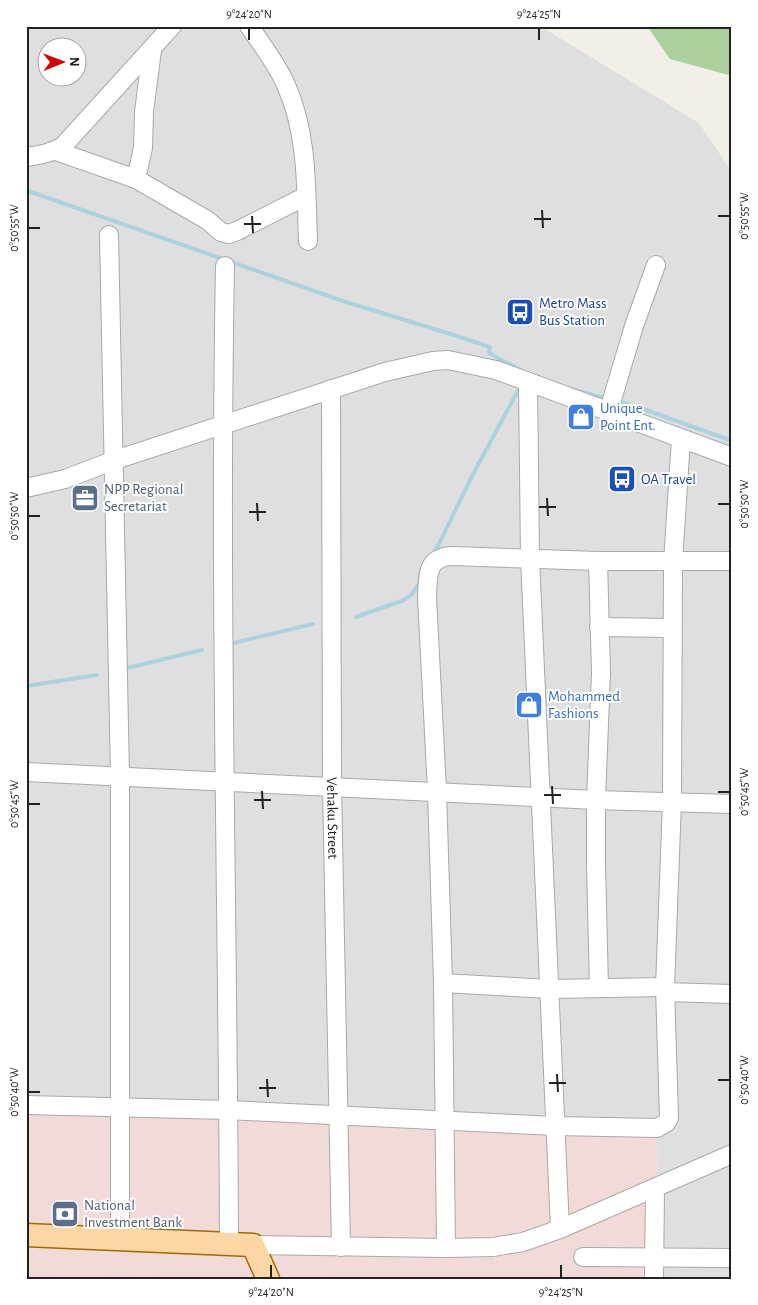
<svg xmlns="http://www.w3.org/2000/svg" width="758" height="1305" viewBox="0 0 758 1305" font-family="'Alegreya Sans',sans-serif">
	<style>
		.residential { fill: #e0dfdf; fill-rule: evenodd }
		.commercial { fill: #f2dad9 }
		.forest { fill: #add19e }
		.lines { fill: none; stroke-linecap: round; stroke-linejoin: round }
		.stream { stroke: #aad3df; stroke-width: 4 }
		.minor-casing { stroke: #a9a9a9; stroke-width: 20 }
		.major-casing { stroke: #a06b00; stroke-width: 25 }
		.minor { stroke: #fff; stroke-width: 18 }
		.major { stroke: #fcd6a4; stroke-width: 22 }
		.ticks { fill: none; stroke: #222; stroke-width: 2 }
		.labels { text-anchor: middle; stroke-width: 4; stroke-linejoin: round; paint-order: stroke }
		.transit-label { font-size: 15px; fill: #164399; stroke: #fff; text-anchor: start }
		.shop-label { font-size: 15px; fill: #366cbe; stroke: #fff; text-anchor: start }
		.service-label { font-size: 15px; fill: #4e5e75; stroke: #fff; text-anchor: start }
		.street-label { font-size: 15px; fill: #222; stroke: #fff }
		.neatline { fill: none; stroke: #222; stroke-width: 2 }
		.ticks-label { font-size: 12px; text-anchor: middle; fill: #222 }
	</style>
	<rect width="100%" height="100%" fill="#f2efe9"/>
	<path class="residential" d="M26 26H540L699 123 732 172V1279H658L657 1124 26 1103ZM48 48H78V78H48Z"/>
	<polygon class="commercial" points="110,1098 657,1123 658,1279 26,1279 26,1103"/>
	<polygon class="forest" points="647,26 732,26 732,76 670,59"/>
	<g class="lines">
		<g class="stream">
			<polyline points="28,191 346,302 457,336 490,347 489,353 522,371"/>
			<polyline points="568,388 607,399"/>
			<polyline points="617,401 646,410 732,441"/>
			<polyline points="433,556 473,474 520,387"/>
			<polyline points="356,617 404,600 412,594 422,580"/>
			<polyline points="229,644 313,624"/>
			<polyline points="123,669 202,650"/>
			<polyline points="26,686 97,675"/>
		</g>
		<g class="minor-casing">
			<g id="minor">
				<path d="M249 26C262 45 277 64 286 85 308 134 306 188 308 241"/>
				<polyline points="56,151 136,179 207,220 221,232 229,234 237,231 306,196"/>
				<path d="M26 157C40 155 52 153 63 146L172 26"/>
				<polyline points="136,179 143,148 144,112 152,50"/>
				<polyline points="109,235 120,776 120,1239"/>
				<path d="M225 266C219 592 228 918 229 1244"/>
				<polyline points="528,382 530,558 560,1229"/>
				<path id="s1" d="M331 389 332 786 341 1247"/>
				<polyline points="608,413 634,326 656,265"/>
				<polyline points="26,488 65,479 115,460 385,372 433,361 448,360 496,370 732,457"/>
				<polyline points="598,561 601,673 596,800 596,865 599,988"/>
				<polyline points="599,627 672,628"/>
				<polyline points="26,772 596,800 732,804"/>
				<polyline points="443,983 550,989 665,987"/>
				<polyline points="665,992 732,994"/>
				<polyline points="26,1105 228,1110 555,1126 657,1128 666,1123 669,1118 665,987 672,802 673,562 681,439"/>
				<polyline points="253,1245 446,1248 493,1247 523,1242 560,1229 732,1154"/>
				<path d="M446 1248 443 983 437 791 427 597C428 576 426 557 452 556L598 561H732"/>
				<polyline points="583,1257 732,1258"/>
				<polyline points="654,1279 655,1188"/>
			</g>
		</g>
		<g class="major-casing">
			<polyline id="major" points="26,1235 253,1245 268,1279"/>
		</g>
		<use href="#minor" class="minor"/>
		<use href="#major" class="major"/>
	</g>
	<path class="ticks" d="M249 28V40M539 28V40M542 210 543 228M252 216 253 233M718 216H730M534 219H551M244 224H261M28 228H40M547 498 548 516M257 503 258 521M718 504H730M539 507H556M249 512H266M28 516H40M552 786 553 804M262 791 263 809M718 792H730M544 795H561M254 800H271M28 804H40M557 1074 558 1092M267 1079 268 1097M718 1080H730M549 1083H566M259 1088H276M28 1092H40M271 1265V1278M561 1265V1278"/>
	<defs>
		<g id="bus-square" transform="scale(1.4375)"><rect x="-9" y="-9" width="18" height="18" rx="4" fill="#1a4fb4" stroke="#fff"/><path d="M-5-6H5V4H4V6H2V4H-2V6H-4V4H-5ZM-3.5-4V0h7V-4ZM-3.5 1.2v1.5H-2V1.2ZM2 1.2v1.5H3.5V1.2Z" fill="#fff"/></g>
		<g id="shop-square" transform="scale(1.4375)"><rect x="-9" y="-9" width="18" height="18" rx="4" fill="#3f7fe0" stroke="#fff"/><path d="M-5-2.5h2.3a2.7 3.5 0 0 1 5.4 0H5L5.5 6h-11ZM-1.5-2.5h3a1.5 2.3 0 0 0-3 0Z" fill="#fff"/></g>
		<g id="office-square" transform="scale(1.4375)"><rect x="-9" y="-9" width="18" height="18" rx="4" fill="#5c6f8a" stroke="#fff"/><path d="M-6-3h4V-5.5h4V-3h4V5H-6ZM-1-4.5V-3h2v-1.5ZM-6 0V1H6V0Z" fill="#fff"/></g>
		<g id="bank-square" transform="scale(1.4375)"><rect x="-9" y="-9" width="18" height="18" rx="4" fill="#5c6f8a" stroke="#fff"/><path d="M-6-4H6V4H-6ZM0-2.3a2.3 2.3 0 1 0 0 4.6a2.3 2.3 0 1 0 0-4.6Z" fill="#fff"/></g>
	</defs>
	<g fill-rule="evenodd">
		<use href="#bus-square" x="520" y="312"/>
		<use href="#shop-square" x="581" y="417"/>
		<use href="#bus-square" x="622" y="479"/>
		<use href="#office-square" x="85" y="498"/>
		<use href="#shop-square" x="529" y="705"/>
		<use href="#bank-square" x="65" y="1214"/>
	</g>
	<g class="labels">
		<g class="transit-label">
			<text x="539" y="308">Metro Mass<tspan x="539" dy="17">Bus Station</tspan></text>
			<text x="641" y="484">OA Travel</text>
		</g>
		<g class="shop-label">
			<text x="600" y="413">Unique<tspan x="600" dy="17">Point Ent.</tspan></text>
			<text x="548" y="701">Mohammed<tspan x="548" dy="17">Fashions</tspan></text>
		</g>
		<g class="service-label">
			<text x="104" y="494">NPP Regional<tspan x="104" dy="17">Secretariat</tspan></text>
			<text x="84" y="1210">National<tspan x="84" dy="17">Investment Bank</tspan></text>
		</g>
		<g class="street-label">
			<text dy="5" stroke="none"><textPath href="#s1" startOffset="429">Vehaku Street</textPath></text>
		</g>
	</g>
	<rect width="758" height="1305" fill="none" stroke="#ffffff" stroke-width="55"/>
	<g transform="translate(62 62) rotate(89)"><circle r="24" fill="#ffffff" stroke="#a7a7a7"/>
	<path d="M0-4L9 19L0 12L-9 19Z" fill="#d40000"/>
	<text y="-8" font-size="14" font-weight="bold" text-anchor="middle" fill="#222222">N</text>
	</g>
	<rect x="28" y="28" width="702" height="1250" class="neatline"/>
	<g class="ticks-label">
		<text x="249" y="18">9°24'20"N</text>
		<text x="539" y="18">9°24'25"N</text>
		<text transform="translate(744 216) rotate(-90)" y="4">0°50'55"W</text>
		<text transform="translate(14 228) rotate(-90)" y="4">0°50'55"W</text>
		<text transform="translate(744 504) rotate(-90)" y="4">0°50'50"W</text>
		<text transform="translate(14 516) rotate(-90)" y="4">0°50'50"W</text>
		<text transform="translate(744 792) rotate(-90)" y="4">0°50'45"W</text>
		<text transform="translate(14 804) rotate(-90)" y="4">0°50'45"W</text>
		<text transform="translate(744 1080) rotate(-90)" y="4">0°50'40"W</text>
		<text transform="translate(14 1092) rotate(-90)" y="4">0°50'40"W</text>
		<text x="271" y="1296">9°24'20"N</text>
		<text x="561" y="1296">9°24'25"N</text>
	</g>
</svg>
